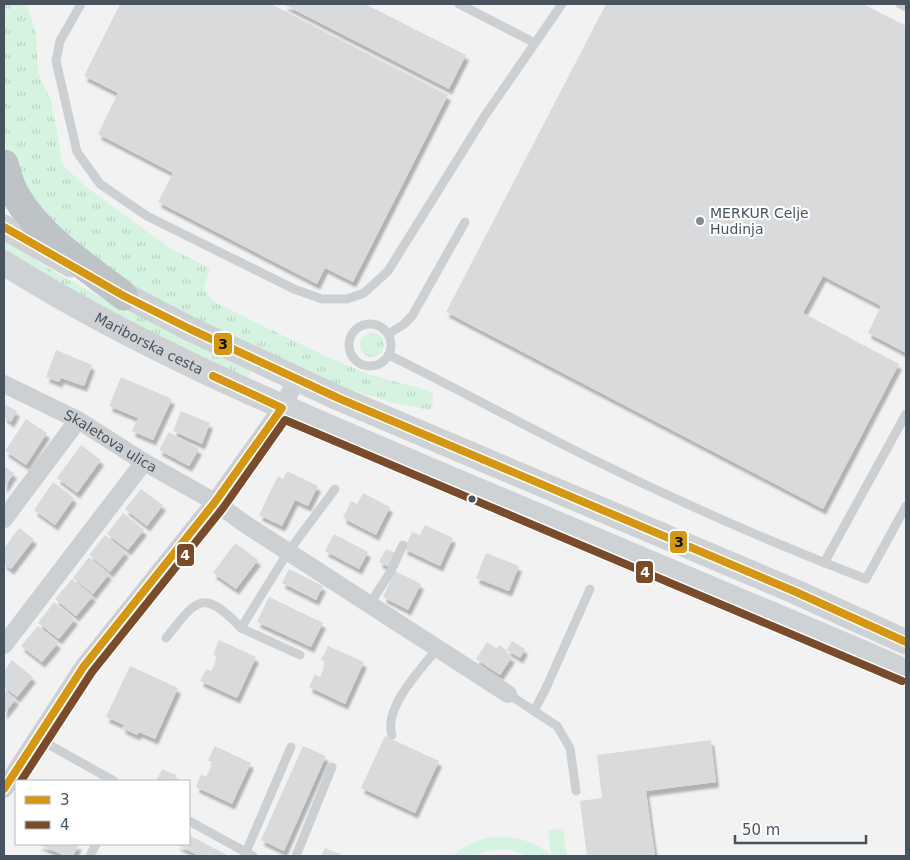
<svg xmlns="http://www.w3.org/2000/svg" width="910" height="860" viewBox="0 0 910 860" font-family="'DejaVu Sans',sans-serif">
	<style>
		.grass { fill: url(#grass-tufts) }
		.garden { fill: #d5f3e0 }
		.building { fill: #d9dadc; filter: url(#shadow) }
		.lines { fill: none; stroke-linecap: round; stroke-linejoin: round }
		.highway-casing { stroke: #b6bcc2; stroke-width: 29 }
		.lane { stroke: #cdd0d3; stroke-width: 9 }
		.street { stroke: #cdd0d3; stroke-width: 18 }
		.secondary { stroke: #ced2d5; stroke-width: 25 }
		.highway { stroke: #bec3c8; stroke-width: 28 }
		.bus-1-casing { stroke: #fff; stroke-width: 11 }
		.bus-2-casing { stroke: #fff; stroke-width: 11 }
		.bus-1 { stroke: #d49613; stroke-width: 8 }
		.bus-2 { stroke: #7a4b2a; stroke-width: 8 }
		.poi-dot { fill: #838b93; stroke: #fff; stroke-width: 2 }
		.bus-dot { fill: #475460; stroke: #fff; stroke-width: 2 }
		.labels { text-anchor: middle; stroke-width: 4.5; stroke-linejoin: round; paint-order: stroke }
		.poi-label { font-size: 14px; fill: #475460; stroke: #fff; text-anchor: start }
		.street-label { font-size: 14px; fill: #475460; stroke: #fff }
		.line-badge { stroke: #fff; stroke-width: 2 }
		.badge-label { font-size: 14px; text-anchor: middle; font-weight: bold; fill: #fff }
		.pale-badge-label { font-size: 14px; text-anchor: middle; font-weight: bold; fill: #111 }
	</style>
	<defs>
		<pattern id="grass-tufts" width="24" height="20" patternUnits="userSpaceOnUse" patternTransform="scale(1.25)"><rect width="24" height="20" fill="#d5f3e0"/><path d="M3 7l-1-3M5 7V3M7 7l1-3M15 17l-1-3M17 17v-4M19 17l1-3" fill="none" stroke="#b8d2c3"/></pattern>
		<filter id="shadow"><feDropShadow dx="3" dy="5.5" stdDeviation="1" flood-color="#0004"/></filter>
	</defs>
	<rect width="100%" height="100%" fill="#f2f2f2"/>
	<g class="grass">
		<polygon points="4,4 27,4 36,33 38,72 51,101 63,165 85,186 171,249 210,268 204,289 214,302 327,357 368,374 429,391 433,395 433,404 430,410 393,403 342,387 137,291 32,214 10,164 4,138"/>
		<polygon points="4,240 58,274 112,303 251,371 247,381 108,312 4,252"/>
		<circle cx="372" cy="345" r="12"/>
	</g>
	<path class="garden" d="M563 828 567 856H528L512 850 499 849 486 851 473 856H453C480 830 522 831 551 855L548 831Z"/>
	<g class="building">
		<polygon points="120,4 271,4 448,95 353,282 325,268 317,284 158,202 173,173 98,134 118,93 84,76"/>
		<polygon points="283,4 365,4 466,55 449,89"/>
		<polygon points="606,4 863,4 906,26 906,353 868,333 881,306 823,276 803,313 899,364 823,509 446,312"/>
		<polygon points="56,350 92,365 84,386 61,378 59,382 46,377"/>
		<polygon points="121,377 172,399 153,440 132,431 138,418 109,406"/>
		<polygon points="4,404 17,411 11,422 4,417"/>
		<polygon points="181,411 210,423 202,444 173,431"/>
		<polygon points="26,419 47,433 26,465 5,451"/>
		<polygon points="169,432 199,449 189,466 159,450"/>
		<polygon points="81,445 101,460 77,493 57,478"/>
		<polygon points="4,466 14,473 4,488"/>
		<polygon points="287,471 318,486 308,506 295,500 282,526 259,515 278,476 283,479"/>
		<polygon points="53,482 74,498 55,525 34,510"/>
		<polygon points="141,489 163,505 147,526 125,509"/>
		<polygon points="363,493 390,507 376,535 343,518 351,501 357,504"/>
		<polygon points="123,513 144,530 128,550 107,534"/>
		<polygon points="425,525 453,538 440,566 404,549 412,532 420,535"/>
		<polygon points="19,528 34,539 11,569 4,564 4,548"/>
		<polygon points="334,534 368,552 359,569 325,551"/>
		<polygon points="105,535 126,552 110,572 89,555"/>
		<polygon points="235,543 258,560 236,589 213,573"/>
		<polygon points="386,549 396,553 389,567 379,562"/>
		<polygon points="486,553 519,566 509,591 476,578"/>
		<polygon points="89,557 109,574 93,594 73,578"/>
		<polygon points="289,569 323,586 316,600 282,583"/>
		<polygon points="395,571 421,584 408,610 383,597"/>
		<polygon points="72,579 93,596 76,616 55,599"/>
		<polygon points="269,597 323,623 311,647 257,622"/>
		<polygon points="54,602 75,619 59,639 38,623"/>
		<polygon points="38,626 58,643 42,662 21,646"/>
		<polygon points="219,640 256,657 237,698 200,681 206,669 211,671 218,657 213,655"/>
		<polygon points="512,641 525,649 520,658 507,650"/>
		<polygon points="487,642 497,649 499,645 508,651 506,653 512,657 500,675 476,659"/>
		<polygon points="328,646 364,662 345,704 309,687 315,674 320,677 326,662 321,660"/>
		<polygon points="12,660 33,677 17,697 4,687 4,671"/>
		<polygon points="130,666 178,688 155,739 139,732 137,735 122,728 124,725 106,717"/>
		<polygon points="4,690 16,699 4,714"/>
		<polygon points="385,736 439,761 415,813 361,788"/>
		<polygon points="711,740 716,782 646,791 655,856 587,856 580,801 602,798 597,755"/>
		<polygon points="215,746 251,763 232,804 196,787 201,774 206,777 213,763 208,760"/>
		<polygon points="303,746 326,756 284,851 261,840"/>
		<polygon points="162,769 176,775 174,781 156,781"/>
		<polygon points="189,835 229,856 199,856 176,844 189,844"/>
		<polygon points="38,844 79,844 73,856 65,856"/>
		<polygon points="325,848 345,856 321,856"/>
	</g>
	<g class="lines">
		<g class="highway-casing">
			<path id="highway" d="M4 164C7 174 10 187 16 196 41 239 86 266 124 296"/>
		</g>
		<g class="lane">
			<polyline points="81,4 60,41 56,61 77,152 100,184 147,216 294,289 322,299 347,299 364,293 388,271 484,117 562,4"/>
			<polyline points="459,4 535,43"/>
			<polyline points="900,4 906,7"/>
			<circle cx="370" cy="345" r="21"/>
			<polyline points="388,334 403,325 412,316 465,222"/>
			<path d="M389 355C456 388 521 424 588 457 679 502 772 543 866 579L906 506"/>
			<polyline points="824,563 906,414"/>
			<polyline points="369,605 391,571 403,545"/>
			<path d="M166 638C196 601 202 586 241 628"/>
			<polyline points="300,655 241,628 288,552 335,489"/>
			<polyline points="508,694 557,726 570,748 576,791"/>
			<polyline points="534,711 546,688 590,589"/>
			<path d="M392 735C383 708 421 669 437 649"/>
			<polyline points="37,738 114,781"/>
			<polyline points="189,821 253,856"/>
			<polyline points="246,852 291,747"/>
			<polyline points="90,856 96,844"/>
			<polyline points="296,856 332,767"/>
		</g>
		<g class="street">
			<path id="s1" d="M4 384 78 420 144 462 215 502 245 524 508 694"/>
			<polyline points="4,519 78,420"/>
			<polyline points="4,645 144,462"/>
			<polyline points="4,789 84,666 215,502 282,408 297,379"/>
		</g>
		<g class="secondary">
			<polyline points="4,227 71,265"/>
			<path id="s2" d="M4 263C144 351 297 414 449 478 588 537 727 596 866 654L906 672"/>
			<polyline points="106,285 190,329 338,398 796,592 906,642"/>
		</g>
		<use href="#highway" class="highway"/>
		<g class="bus-1-casing">
			<g id="bus-1">
				<polyline points="4,227 124,296 190,329 338,398 796,592 906,642"/>
				<polyline points="4,789 84,666 215,502 282,408 213,376"/>
			</g>
		</g>
		<g class="bus-2-casing">
			<polyline id="bus-2" points="21,781 92,672 223,508 285,420 902,681"/>
		</g>
		<use href="#bus-1" class="bus-1"/>
		<use href="#bus-2" class="bus-2"/>
	</g>
	<circle class="poi-dot" cx="700" cy="221" r="5"/>
	<circle class="bus-dot" cx="472" cy="499" r="4.5"/>
	<g class="labels">
		<g class="poi-label">
			<text x="710" y="218">MERKUR Celje<tspan x="710" dy="16">Hudinja</tspan></text>
		</g>
		<g class="street-label">
			<text dy="5" stroke="none"><textPath href="#s2" startOffset="166">Mariborska cesta</textPath></text>
			<text dy="5" stroke="none"><textPath href="#s1" startOffset="121">Skaletova ulica</textPath></text>
		</g>
	</g>
	<g class="line-badge">
		<rect x="213" y="332" width="20" height="24" rx="5" fill="#d49613"/>
		<rect x="669" y="530" width="19" height="24" rx="5" fill="#d49613"/>
		<rect x="176" y="543" width="19" height="24" rx="5" fill="#7a4b2a"/>
		<rect x="635" y="560" width="19" height="24" rx="5" fill="#7a4b2a"/>
	</g>
	<g class="badge-label">
		<text x="185" y="560">4</text>
		<text x="645" y="577">4</text>
	</g>
	<g class="pale-badge-label">
		<text x="223" y="349">3</text>
		<text x="679" y="547">3</text>
	</g>
	<rect width="910" height="860" fill="none" stroke="#475460" stroke-width="10"/>
	<rect x="15" y="780" width="175" height="65" fill="#ffffff" stroke="#b5bbbf"/>
	<rect x="25" y="796" width="25" height="8" fill="#d49613" stroke="#b5bbbf"/>
	<text x="60" y="805" font-size="15" fill="#475460">3</text>
	<rect x="25" y="821" width="25" height="8" fill="#7a4b2a" stroke="#b5bbbf"/>
	<text x="60" y="830" font-size="15" fill="#475460">4</text>
	<path d="M735 835v8h131v-8" fill="none" stroke="#475460" stroke-width="2.5"/>
	<text x="742" y="835" font-size="15" fill="#475460" stroke="#ffffff" stroke-width="4" paint-order="stroke">50 m</text>
</svg>
